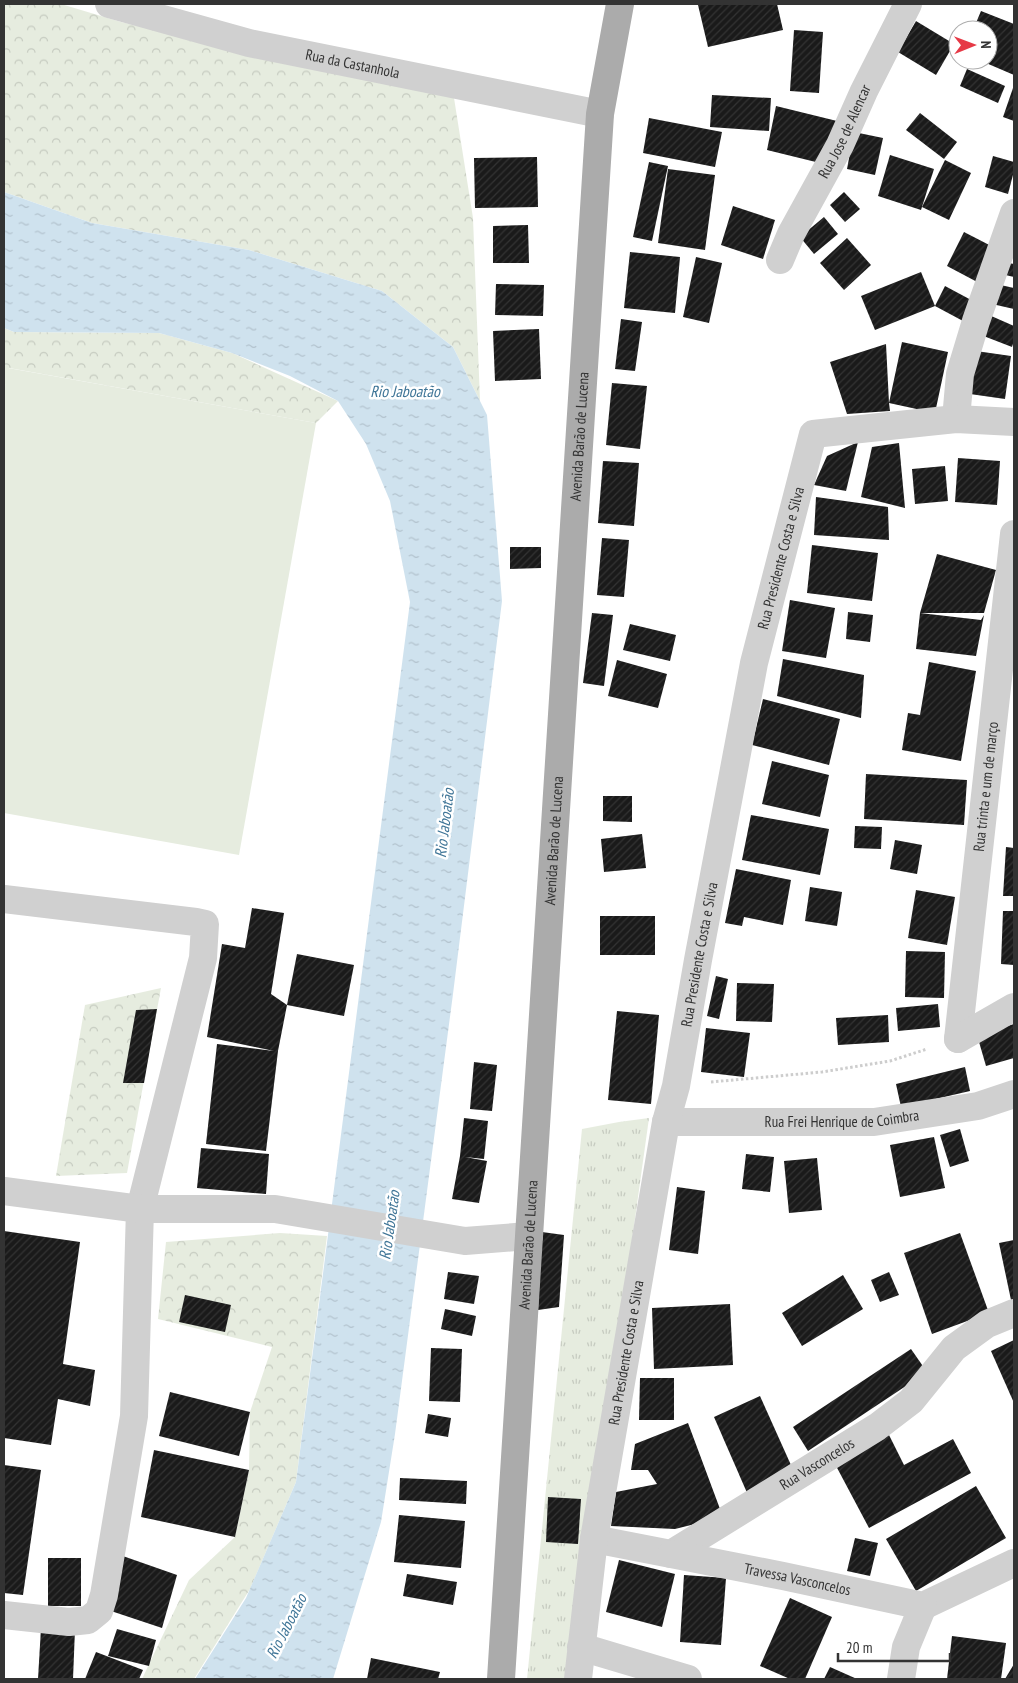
<svg xmlns="http://www.w3.org/2000/svg" width="1018" height="1683" viewBox="0 0 1018 1683" font-family="'PT Sans Narrow',sans-serif">
	<style>
		.grass { fill: url(#grass-tufts) }
		.forest { fill: url(#forest-crowns) }
		.park { fill: #e6ecdf }
		.water { fill: url(#water-ripples) }
		.building { fill: url(#building-hatch) }
		.lines { fill: none; stroke-linecap: round; stroke-linejoin: round }
		.path { stroke: #cdcdcd; stroke-width: 3; stroke-dasharray: 2.5 2.5; stroke-linecap: butt }
		.minor { stroke: #d0d0d0; stroke-width: 28 }
		.primary { stroke: #ababab; stroke-width: 28 }
		.labels { text-anchor: middle; stroke-width: 5; stroke-linejoin: round; paint-order: stroke }
		.street-label { font-size: 15px; fill: #333; stroke: #fff }
		.water-label { font-size: 16px; font-style: italic; fill: #3f7597; stroke: #fff }
	</style>
	<defs>
		<pattern id="grass-tufts" width="24" height="20" patternUnits="userSpaceOnUse" patternTransform="scale(1.25)"><rect width="24" height="20" fill="#e6ecdf"/><path d="M3 7l-1-3M5 7V3M7 7l1-3M15 17l-1-3M17 17v-4M19 17l1-3" fill="none" stroke="#c6cbc0"/></pattern>
		<pattern id="forest-crowns" width="20" height="18" patternUnits="userSpaceOnUse" patternTransform="scale(1.25)"><rect width="20" height="18" fill="#e6ecdf"/><path d="M2 6a3 3 0 1 1 6 0M12 15a3 3 0 1 1 6 0" fill="none" stroke="#c6cbc0"/></pattern>
		<pattern id="water-ripples" width="26" height="14" patternUnits="userSpaceOnUse" patternTransform="scale(1.25)"><rect width="26" height="14" fill="#cfe2ee"/><path d="M2 4q2-2 4 0t4 0M15 11q2-2 4 0t4 0" fill="none" stroke="#b2c2cd"/></pattern>
		<pattern id="building-hatch" width="6" height="6" patternUnits="userSpaceOnUse" patternTransform="scale(1.25)"><rect width="6" height="6" fill="#1a1a1a"/><path d="M-1 1l2-2M0 6l6-6M5 7l2-2" fill="none" stroke="#333"/></pattern>
	</defs>
	<rect width="100%" height="100%" fill="#fff"/>
	<polygon class="grass" points="649,1118 571,1679 527,1679 582,1129 619,1122"/>
	<g class="forest">
		<polygon points="4,4 61,4 121,22 454,98 473,218 480,401 453,347 382,291 249,250 92,223 4,192"/>
		<polygon points="4,328 14,332 159,333 232,353 338,401 316,423 9,368 4,394"/>
		<polygon points="161,988 127,1173 56,1176 85,1005"/>
		<polygon points="280,1233 327,1236 296,1482 250,1589 194,1679 142,1679 189,1580 235,1537 249,1470 250,1412 272,1347 158,1319 166,1242"/>
	</g>
	<polygon class="park" points="8,368 316,423 239,855 4,813 4,394"/>
	<polygon class="water" points="4,192 92,223 249,250 382,291 453,347 487,415 502,601 453,994 395,1434 381,1522 333,1679 195,1679 246,1598 296,1482 410,602 390,501 366,444 338,401 290,376 232,353 159,333 14,332 4,328"/>
	<g class="building">
		<polygon points="702,4 777,4 783,30 708,47 698,5"/>
		<polygon points="981,11 1014,24 1014,75 979,60 988,60 988,30 973,30"/>
		<polygon points="916,21 954,44 936,75 898,52"/>
		<polygon points="794,30 823,32 819,93 790,91"/>
		<polygon points="967,69 1005,86 998,103 960,86"/>
		<polygon points="1014,85 1014,121 1003,117"/>
		<polygon points="712,95 771,98 769,131 710,127"/>
		<polygon points="776,106 837,121 828,165 767,150"/>
		<polygon points="920,113 957,142 944,159 906,130"/>
		<polygon points="649,118 722,132 715,167 643,153"/>
		<polygon points="854,132 883,138 875,175 847,169"/>
		<polygon points="890,155 934,169 921,210 878,196"/>
		<polygon points="993,156 1014,162 1014,171 1008,194 985,187"/>
		<polygon points="537,157 538,207 475,208 474,158"/>
		<polygon points="945,160 971,173 949,220 922,207"/>
		<polygon points="649,162 668,166 652,241 633,237"/>
		<polygon points="668,169 715,175 705,250 658,243"/>
		<polygon points="844,192 860,209 845,222 830,205"/>
		<polygon points="733,206 775,220 763,259 721,245"/>
		<polygon points="824,217 838,234 814,254 800,237"/>
		<polygon points="528,225 529,263 493,263 493,226"/>
		<polygon points="964,232 999,250 981,284 947,266"/>
		<polygon points="847,238 871,265 844,290 820,263"/>
		<polygon points="630,252 680,257 675,313 624,308"/>
		<polygon points="696,257 722,263 709,323 683,317"/>
		<polygon points="1004,262 1014,264 1014,277 1001,274"/>
		<polygon points="921,272 935,306 875,330 861,296"/>
		<polygon points="496,284 544,285 543,316 495,315"/>
		<polygon points="996,284 1014,288 1014,309 992,304"/>
		<polygon points="945,286 973,301 963,321 935,306"/>
		<polygon points="989,315 1014,326 1014,341 1012,347 981,335"/>
		<polygon points="621,319 642,322 635,371 615,369"/>
		<polygon points="539,329 541,379 495,381 493,331"/>
		<polygon points="902,342 948,352 935,413 889,403 890,411 847,414 830,362 886,344 889,403"/>
		<polygon points="976,351 1011,356 1005,399 970,394"/>
		<polygon points="612,383 647,386 640,449 606,445"/>
		<polygon points="858,442 846,491 814,485 827,456"/>
		<polygon points="899,443 905,508 861,497 872,447"/>
		<polygon points="958,458 1000,461 997,505 955,502"/>
		<polygon points="603,461 639,463 634,526 598,523"/>
		<polygon points="945,466 948,501 915,504 912,469"/>
		<polygon points="816,497 888,507 889,540 814,535"/>
		<polygon points="602,538 629,540 624,597 597,595"/>
		<polygon points="812,545 878,553 872,601 807,593"/>
		<polygon points="510,547 541,547 541,568 510,569"/>
		<polygon points="937,554 996,570 984,613 920,613 981,620 984,615 976,656 916,649 920,613"/>
		<polygon points="790,600 835,608 826,658 782,651"/>
		<polygon points="848,612 873,615 870,642 846,639"/>
		<polygon points="592,613 613,615 604,686 583,683"/>
		<polygon points="630,624 676,635 670,661 623,650"/>
		<polygon points="783,659 864,675 861,718 777,696"/>
		<polygon points="617,660 667,674 658,708 608,696"/>
		<polygon points="929,662 976,671 961,761 902,750 908,713 920,715"/>
		<polygon points="763,699 840,719 829,765 752,745"/>
		<polygon points="772,761 829,775 820,817 762,804"/>
		<polygon points="866,774 967,780 964,825 864,819"/>
		<polygon points="603,796 632,796 632,822 603,821"/>
		<polygon points="751,815 829,829 820,875 742,860"/>
		<polygon points="855,826 882,827 881,849 854,848"/>
		<polygon points="642,834 646,868 604,872 601,839"/>
		<polygon points="895,840 922,845 917,874 890,869"/>
		<polygon points="1006,847 1014,848 1014,896 1003,896"/>
		<polygon points="736,869 791,880 783,925 744,917 742,926 725,923"/>
		<polygon points="810,887 842,892 837,926 805,921"/>
		<polygon points="916,890 955,897 947,945 908,938"/>
		<polygon points="252,908 284,913 271,994 287,1005 278,1051 266,1151 206,1144 217,1044 274,1051 207,1037 222,944 245,948"/>
		<polygon points="1003,911 1014,911 1014,965 1001,964"/>
		<rect x="600" y="916" width="55" height="39"/>
		<polygon points="906,951 945,952 944,998 905,997"/>
		<polygon points="297,954 354,965 344,1016 287,1005"/>
		<polygon points="716,976 728,979 719,1019 707,1016"/>
		<polygon points="737,983 774,984 772,1022 736,1021"/>
		<polygon points="938,1004 940,1027 898,1031 896,1008"/>
		<polygon points="157,1009 144,1083 123,1083 136,1010"/>
		<polygon points="617,1011 659,1015 651,1104 608,1100"/>
		<polygon points="888,1015 889,1042 838,1045 836,1018"/>
		<polygon points="1014,1024 1014,1058 986,1066 977,1035"/>
		<polygon points="706,1028 750,1033 744,1077 701,1072"/>
		<polygon points="474,1062 497,1065 492,1111 470,1109"/>
		<polygon points="965,1067 970,1091 901,1107 896,1084"/>
		<polygon points="464,1118 488,1121 484,1159 465,1157 487,1161 479,1203 452,1199 460,1156"/>
		<polygon points="960,1129 969,1161 950,1167 940,1135"/>
		<polygon points="934,1137 945,1188 900,1197 890,1145"/>
		<polygon points="201,1148 269,1154 266,1194 197,1188"/>
		<polygon points="746,1154 774,1157 770,1192 742,1189"/>
		<polygon points="817,1158 822,1210 789,1213 784,1161"/>
		<polygon points="677,1187 705,1191 698,1254 669,1250"/>
		<polygon points="4,1231 80,1242 63,1364 95,1370 90,1406 58,1399 51,1445 4,1438"/>
		<polygon points="542,1232 564,1235 559,1307 538,1310"/>
		<polygon points="960,1233 989,1313 932,1334 904,1253"/>
		<polygon points="1014,1240 1014,1299 1011,1300 999,1243"/>
		<polygon points="448,1272 479,1276 474,1304 444,1299"/>
		<polygon points="889,1272 899,1295 880,1302 871,1280"/>
		<polygon points="843,1275 863,1309 802,1346 782,1313"/>
		<polygon points="185,1295 231,1305 225,1332 179,1322"/>
		<polygon points="730,1304 733,1365 654,1369 652,1308"/>
		<polygon points="445,1309 476,1316 472,1336 441,1329"/>
		<polygon points="1014,1340 1014,1403 991,1351"/>
		<polygon points="431,1348 462,1349 460,1402 429,1401"/>
		<polygon points="911,1349 927,1372 808,1451 793,1427"/>
		<polygon points="640,1378 674,1378 674,1420 639,1420"/>
		<polygon points="170,1392 250,1412 239,1456 159,1436"/>
		<polygon points="760,1396 795,1474 748,1495 714,1417"/>
		<polygon points="428,1414 451,1418 448,1437 425,1433"/>
		<polygon points="688,1423 723,1517 675,1529 611,1526 616,1492 657,1484 648,1470 631,1470 635,1444"/>
		<polygon points="889,1435 904,1465 953,1439 971,1473 869,1528 835,1464"/>
		<polygon points="154,1450 249,1470 235,1537 141,1517"/>
		<polygon points="4,1465 41,1470 23,1595 4,1593"/>
		<polygon points="400,1478 467,1481 466,1504 399,1500"/>
		<polygon points="976,1486 1006,1538 916,1591 886,1539"/>
		<polygon points="548,1497 581,1499 578,1544 546,1542"/>
		<polygon points="399,1515 465,1521 461,1568 394,1562"/>
		<polygon points="855,1538 878,1543 870,1576 847,1571"/>
		<polygon points="120,1555 177,1575 162,1628 111,1611"/>
		<rect x="48" y="1558" width="33" height="48"/>
		<polygon points="619,1560 675,1574 662,1627 606,1612"/>
		<polygon points="407,1574 457,1582 453,1605 403,1596"/>
		<polygon points="684,1575 726,1578 721,1645 680,1642"/>
		<polygon points="790,1598 832,1617 805,1679 790,1679 760,1666"/>
		<polygon points="41,1628 75,1629 73,1679 38,1679"/>
		<polygon points="117,1629 156,1640 149,1666 108,1656"/>
		<polygon points="952,1636 1006,1643 1001,1679 947,1679"/>
		<polygon points="96,1652 143,1670 139,1679 85,1679"/>
		<polygon points="371,1658 440,1672 438,1679 367,1679"/>
		<polygon points="1014,1664 1014,1679 1005,1679"/>
		<polygon points="830,1667 857,1679 824,1679"/>
	</g>
	<g class="lines">
		<polyline class="path" points="711,1082 822,1072 890,1061 927,1049"/>
		<g class="minor">
			<path id="s1" d="M109 4 249 43 600 114"/>
			<path id="s2" d="M780 260 791 234 840 145 864 91 908 4"/>
			<polyline points="956,419 960,374 976,321 1014,213"/>
			<polyline points="4,899 196,922 205,924 203,958 140,1209 134,1416 104,1595 99,1611 88,1620 69,1622 4,1615"/>
			<path id="s3" d="M958 1039 1014 534"/>
			<polyline points="958,1039 1014,1007"/>
			<path id="s4" d="M666 1122H874L978 1106 1014 1094"/>
			<polyline points="4,1191 140,1209 275,1209 465,1241 529,1236"/>
			<path id="s5" d="M594 1539 671 1554 877 1427 911 1401 954 1348 987 1324 1014 1313"/>
			<path id="s6" d="M671 1554 783 1576 923 1606 1014 1563"/>
			<polyline points="581,1647 688,1679"/>
			<path id="s7" d="M578 1679 594 1539 666 1122 676 1086 698 960 754 663 813 434 956 419 1014 422"/>
			<polyline points="901,1679 906,1647 923,1606"/>
		</g>
		<path class="primary" id="s8" d="M501 1679 600 114 620 4"/>
	</g>
	<g class="labels">
		<g class="street-label">
			<text dy="5" stroke="none"><textPath href="#s1" startOffset="251">Rua da Castanhola</textPath></text>
			<text dy="5" stroke="none"><textPath href="#s2" startOffset="144">Rua Jose de Alencar</textPath></text>
			<text dy="5" stroke="none"><textPath href="#s8" startOffset="1245">Avenida Barão de Lucena</textPath></text>
			<text dy="5" stroke="none"><textPath href="#s7" startOffset="1140">Rua Presidente Costa e Silva</textPath></text>
			<text dy="5" stroke="none"><textPath href="#s3" startOffset="254">Rua trinta e um de março</textPath></text>
			<text dy="5" stroke="none"><textPath href="#s8" startOffset="840">Avenida Barão de Lucena</textPath></text>
			<text dy="5" stroke="none"><textPath href="#s7" startOffset="735">Rua Presidente Costa e Silva</textPath></text>
			<text dy="5" stroke="none"><textPath href="#s4" startOffset="176">Rua Frei Henrique de Coimbra</textPath></text>
			<text dy="5" stroke="none"><textPath href="#s8" startOffset="435">Avenida Barão de Lucena</textPath></text>
			<text dy="5" stroke="none"><textPath href="#s7" startOffset="330">Rua Presidente Costa e Silva</textPath></text>
			<text dy="5" stroke="none"><textPath href="#s5" startOffset="250">Rua Vasconcelos</textPath></text>
			<text dy="5" stroke="none"><textPath href="#s6" startOffset="129">Travessa Vasconcelos</textPath></text>
		</g>
		<g class="water-label">
			<text x="405" y="397">Rio Jaboatão</text>
			<text transform="translate(444 823) rotate(-83)" y="6">Rio Jaboatão</text>
			<text transform="translate(389 1225) rotate(-82)" y="6">Rio Jaboatão</text>
			<text transform="translate(286 1626) rotate(-63)" y="6">Rio Jaboatão</text>
		</g>
	</g>
	<rect width="1018" height="1683" fill="none" stroke="#333333" stroke-width="10"/>
	<g transform="translate(973 45) rotate(89)"><circle r="24" fill="#ffffff" stroke="#adadad"/>
	<path d="M0-4L9 19L0 12L-9 19Z" fill="#e63946"/>
	<text y="-8" font-size="14" font-weight="bold" text-anchor="middle" fill="#333333">N</text>
	</g>
	<path d="M838 1653v8h112v-8" fill="none" stroke="#333333" stroke-width="2.5"/>
	<text x="846" y="1653" font-size="15" fill="#333333" stroke="#ffffff" stroke-width="4" paint-order="stroke">20 m</text>
</svg>
